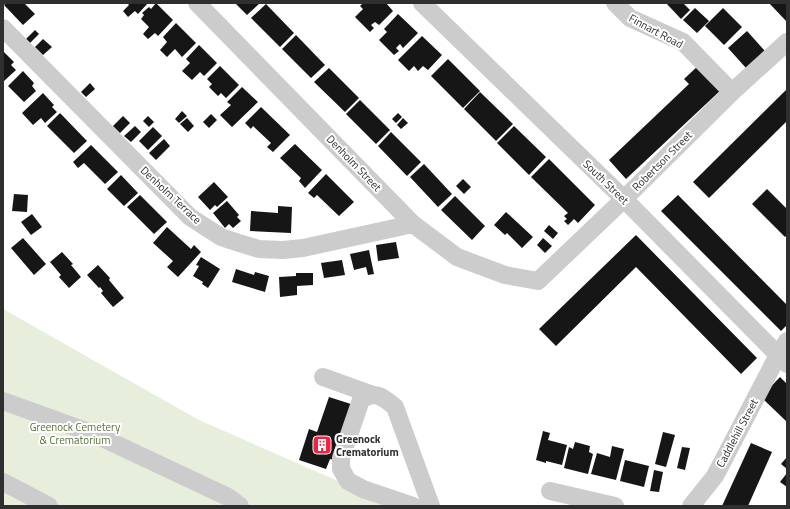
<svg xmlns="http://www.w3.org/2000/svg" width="790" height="509" viewBox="0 0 790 509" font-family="'Titillium Web',sans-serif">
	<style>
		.green { fill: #e7eedc }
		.building { fill: #161616 }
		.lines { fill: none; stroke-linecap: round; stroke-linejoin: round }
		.minor { stroke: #ccc; stroke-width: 18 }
		.labels { text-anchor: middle; stroke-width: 4; stroke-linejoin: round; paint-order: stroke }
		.street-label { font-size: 11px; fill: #2f2f2f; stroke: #fff }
		.park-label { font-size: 11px; fill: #567038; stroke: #fff }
		.poi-label { font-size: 11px; font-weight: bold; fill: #2f2f2f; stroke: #fff; text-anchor: start }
	</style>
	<rect width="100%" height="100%" fill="#fff"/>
	<polygon class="green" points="3,309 199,420 395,506 3,506"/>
	<g class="building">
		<polygon points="6,3 24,3 35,14 23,25 4,5"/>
		<polygon points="127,3 148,3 138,14 135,11 128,17 123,11 129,5"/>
		<polygon points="156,3 173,20 158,36 155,33 148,39 143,34 149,27 141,19 144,15 142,13 149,7 151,9"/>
		<polygon points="235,3 260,3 247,15"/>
		<polygon points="363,3 386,3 393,11 379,25 375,22 371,25 374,28 370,32 355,17 363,9 360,6"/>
		<polygon points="666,3 683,3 690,10 681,19"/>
		<polygon points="769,3 787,3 787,22"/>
		<polygon points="266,4 294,33 280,47 251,18"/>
		<polygon points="695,8 709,21 697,33 683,20"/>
		<polygon points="723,8 742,27 724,45 705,26"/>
		<polygon points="398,14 418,33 403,48 400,44 396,48 399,51 394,55 379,40 387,32 384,29"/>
		<polygon points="176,23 196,43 182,57 175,49 167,57 160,50 167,42 163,37"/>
		<polygon points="35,30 39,34 30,43 26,39"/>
		<polygon points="747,31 765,51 746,68 728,48"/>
		<polygon points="296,35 325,65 311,78 282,49"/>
		<polygon points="422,36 442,55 428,70 423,66 418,71 414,66 409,71 398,60"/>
		<polygon points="43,39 52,47 43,55 35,47"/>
		<polygon points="199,45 217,63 204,76 200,72 192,80 182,71 190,63 186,59"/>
		<polygon points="3,51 14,62 11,65 16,70 4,81 3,80"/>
		<polygon points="448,59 480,91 463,108 431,76"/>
		<polygon points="699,65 722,89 626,179 609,160 689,84 684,79"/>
		<polygon points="220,66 239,85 226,98 221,93 218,96 209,87 212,84 207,79"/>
		<polygon points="329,68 359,98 345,112 314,82"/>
		<polygon points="23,71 34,83 32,86 36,91 24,102 8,86"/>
		<polygon points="90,83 95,89 86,97 81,92"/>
		<polygon points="242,87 258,102 232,127 220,115 231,105 227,102"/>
		<polygon points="787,89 787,121 709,198 693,182"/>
		<polygon points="480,92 513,124 496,141 464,109"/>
		<polygon points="43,93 54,105 52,107 57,112 45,123 41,118 33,125 22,113"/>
		<polygon points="360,100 390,130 376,144 346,114"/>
		<polygon points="261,107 290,135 273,152 267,147 271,143 253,126 251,129 245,123"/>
		<polygon points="182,111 187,116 179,123 175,119"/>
		<polygon points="60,113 87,141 74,153 47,126"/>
		<polygon points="398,113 402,117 396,123 392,119"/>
		<polygon points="211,114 217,120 209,128 203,122"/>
		<polygon points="123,116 130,123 120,133 113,126"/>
		<polygon points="148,116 154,122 149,127 143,121"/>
		<polygon points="187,118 194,126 188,132 180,124"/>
		<polygon points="403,118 408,123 401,129 397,125"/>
		<polygon points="135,126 141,132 131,142 124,136"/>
		<polygon points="514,126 546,157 529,175 497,143"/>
		<polygon points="153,127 162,136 148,150 139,141"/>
		<polygon points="391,132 421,162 407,176 378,146"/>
		<polygon points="164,139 170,146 156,160 149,153"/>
		<polygon points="295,144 322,170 305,188 299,181 301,178 280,158"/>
		<polygon points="91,145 118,172 105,184 84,163 78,168 73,162"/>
		<polygon points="549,159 595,205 578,223 574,219 568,225 564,221 567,219 564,216 568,213 531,177"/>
		<polygon points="424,164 452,194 438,207 410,177"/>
		<polygon points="326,174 354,202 339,216 317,195 314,198 308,193"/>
		<polygon points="121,175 138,193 124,206 107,189"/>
		<polygon points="463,179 471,187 464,194 456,186"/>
		<polygon points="214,182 228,197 217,207 215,205 210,210 198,197"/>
		<polygon points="767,189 787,209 787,235 785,237 752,204"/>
		<polygon points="14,194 28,195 27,212 12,211"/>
		<polygon points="140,195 167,222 154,234 127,207"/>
		<polygon points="678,195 787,305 787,325 781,331 661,211"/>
		<polygon points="455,196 485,226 472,240 441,210"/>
		<polygon points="227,201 239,215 237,217 241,221 233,228 229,224 225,228 213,213"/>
		<polygon points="278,206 292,207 291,233 250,231 251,211 278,213"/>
		<polygon points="506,212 533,237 522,248 507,233 505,235 494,225"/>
		<polygon points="32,214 42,227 31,235 21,222"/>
		<polygon points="549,225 558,233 553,239 544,231"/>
		<polygon points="167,227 191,249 194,245 201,252 178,277 167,267 173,261 153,243"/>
		<polygon points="636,235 757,358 741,374 636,267 556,346 539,329"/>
		<polygon points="23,238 46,264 34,275 11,248"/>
		<polygon points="543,238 552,246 545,253 537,245"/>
		<polygon points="396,242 399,258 378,261 376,245"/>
		<polygon points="369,250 374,274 368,275 366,267 354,270 350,254"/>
		<polygon points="62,252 73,264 71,265 81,277 69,288 59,277 61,275 50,262"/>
		<polygon points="201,257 220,269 208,288 202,284 203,282 193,276 199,266 196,265"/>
		<polygon points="342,260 345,275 324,278 321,263"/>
		<polygon points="98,265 110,278 109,280 124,298 113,307 101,293 103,291 100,287 99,288 87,275"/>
		<polygon points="236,269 254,275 255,272 269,276 265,292 232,282"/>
		<polygon points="296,273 313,273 313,285 297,286 297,295 280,297 279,277 296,276"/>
		<polygon points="780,377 787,384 787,422 761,397"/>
		<polygon points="329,397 354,405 335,460 330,459 326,469 299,460 309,429 317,432"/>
		<polygon points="543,431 550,433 548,440 567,445 562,465 546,461 546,463 536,460"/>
		<polygon points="663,432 675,435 666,467 655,464"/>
		<polygon points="575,442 590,446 589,452 593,454 588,474 564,468 569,447 573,449"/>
		<polygon points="751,443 772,452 748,506 722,506"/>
		<polygon points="612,446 624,449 616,480 591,474 597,453 610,457"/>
		<polygon points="682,447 690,448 685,470 677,468"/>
		<polygon points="787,457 787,469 781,464"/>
		<polygon points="625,460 649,466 644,487 620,481"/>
		<polygon points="654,470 663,472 659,492 650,491"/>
		<polygon points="787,473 787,487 780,482"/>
	</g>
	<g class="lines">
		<g class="minor">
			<polyline points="197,3 413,224 457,257 505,275 538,281 624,199 732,92 787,42"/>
			<polyline points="422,3 624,199 787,364"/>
			<polyline points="615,3 630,18 683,42 732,92"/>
			<polyline points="3,28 190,217 221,237 239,243 259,249 283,250 303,248 413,224"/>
			<polyline points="323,377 373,395"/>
			<polyline points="3,401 94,434 228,497 240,506"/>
			<polyline points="3,482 49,506"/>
			<polyline points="550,491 615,506"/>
			<path d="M413 506 363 489 348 481 341 469V458L361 400C375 390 383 397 395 407L431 506"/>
			<polyline points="691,506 715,476 778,355 787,341"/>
		</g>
	</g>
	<defs>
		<g id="building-square" transform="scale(1)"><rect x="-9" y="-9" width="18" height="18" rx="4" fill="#f62141" stroke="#fff"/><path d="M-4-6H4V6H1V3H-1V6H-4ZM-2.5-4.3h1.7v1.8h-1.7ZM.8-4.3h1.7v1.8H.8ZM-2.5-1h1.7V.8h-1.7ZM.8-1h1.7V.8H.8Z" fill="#fff"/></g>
	</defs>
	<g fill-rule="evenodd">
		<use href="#building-square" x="322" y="445"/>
	</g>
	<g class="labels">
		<g class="street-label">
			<text transform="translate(656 31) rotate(28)" y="4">Finnart Road</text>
			<text transform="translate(662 161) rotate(-45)" y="4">Robertson Street</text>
			<text transform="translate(354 163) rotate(46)" y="4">Denholm Street</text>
			<text transform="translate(606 182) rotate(44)" y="4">South Street</text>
			<text transform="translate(171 195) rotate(43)" y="4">Denholm Terrace</text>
			<text transform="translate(737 433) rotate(-62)" y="4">Caddlehill Street</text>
		</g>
		<g class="park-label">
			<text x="75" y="431">Greenock Cemetery<tspan x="75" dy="13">&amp; Crematorium</tspan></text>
		</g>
		<g class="poi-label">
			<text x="336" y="443">Greenock<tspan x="336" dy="13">Crematorium</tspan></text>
		</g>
	</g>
	<rect width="790" height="509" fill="none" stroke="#2f2f2f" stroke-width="8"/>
</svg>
